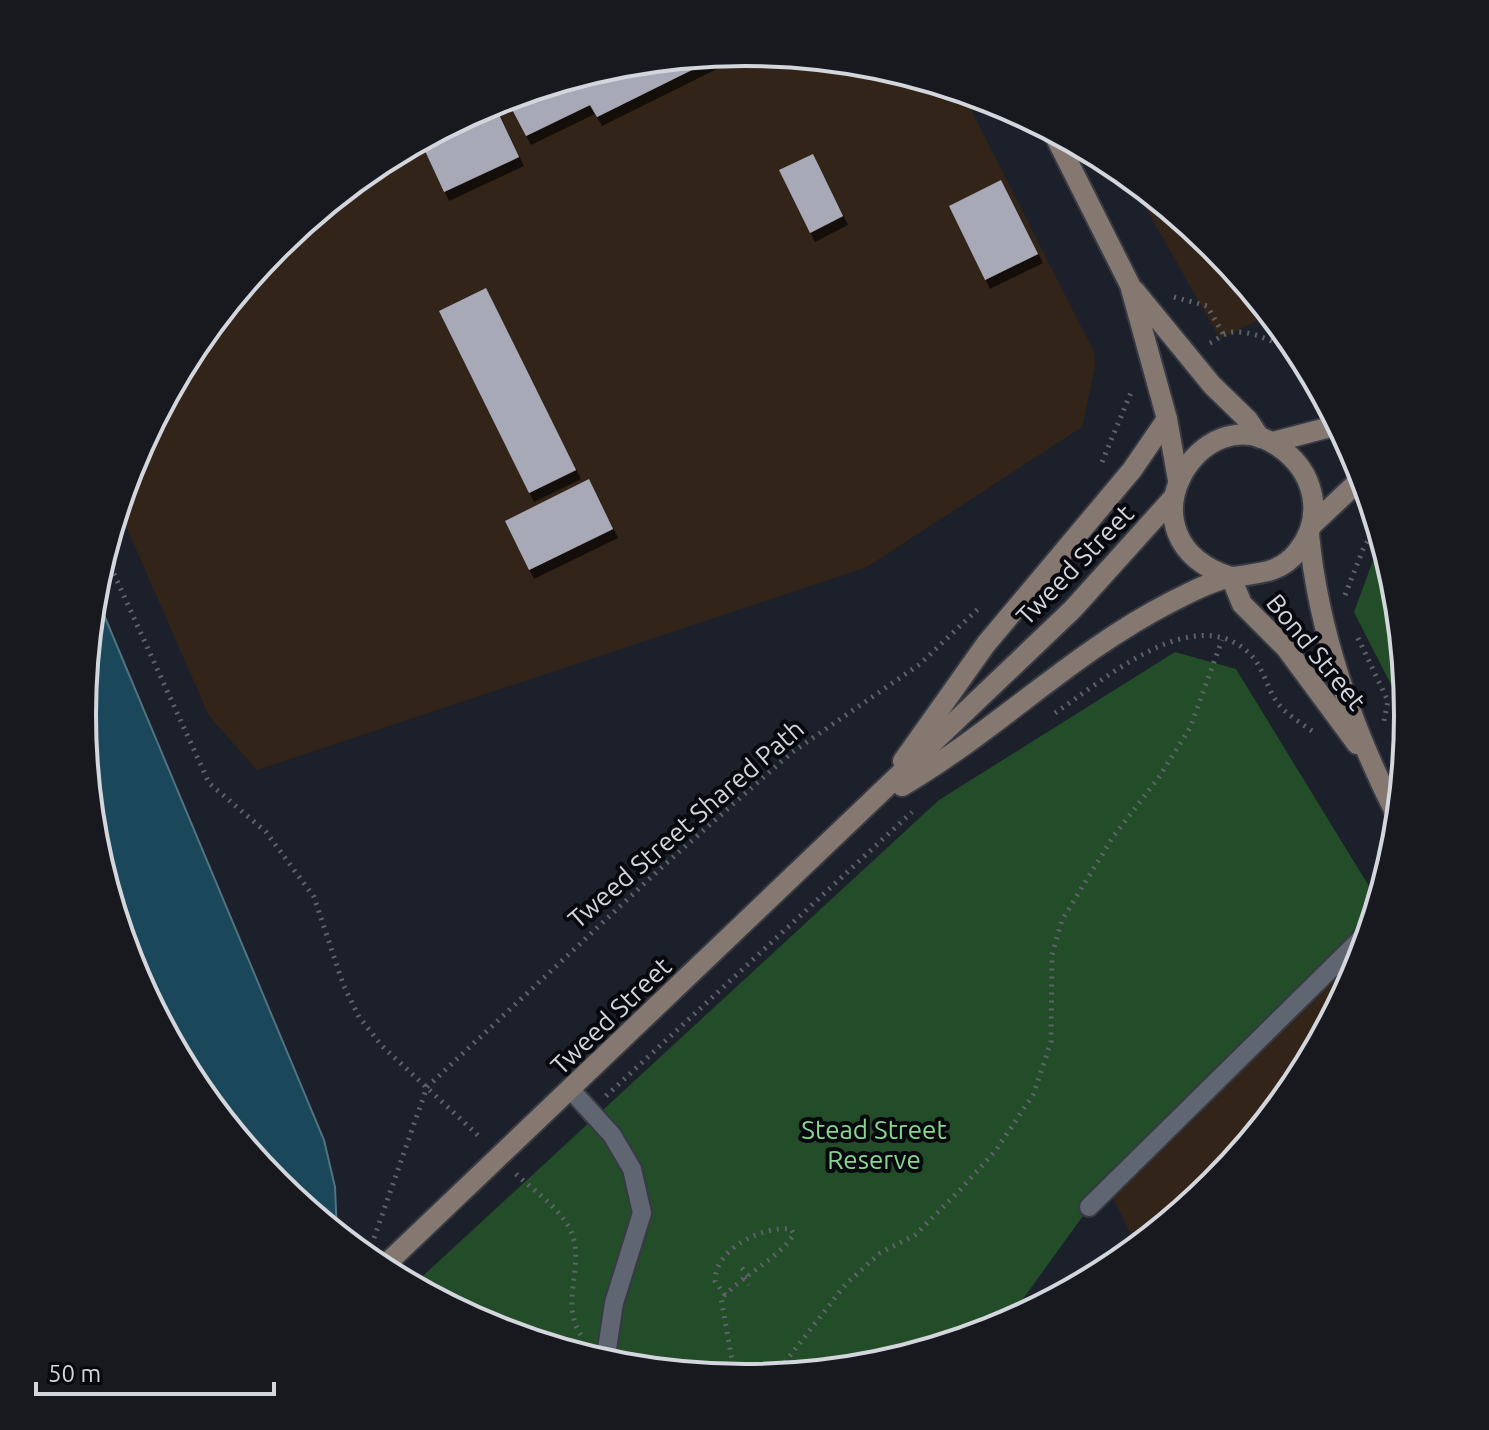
<svg xmlns="http://www.w3.org/2000/svg" width="1489" height="1430" viewBox="0 0 1489 1430" font-family="Ubuntu,sans-serif">
	<style>
		.industrial { fill: #322418 }
		.green { fill: #224d28 }
		.water { fill: #1b475a; stroke: #527281; stroke-width: 2 }
		.building { fill: #a8a9b7; filter: url(#shadow) }
		.lines { fill: none; stroke-linecap: round; stroke-linejoin: round }
		.service-casing { stroke: #373a43; stroke-width: 22 }
		.secondary-casing { stroke: #373a43; stroke-width: 24 }
		.path { stroke: #5e626b; stroke-width: 5; stroke-dasharray: 2 6; stroke-linecap: butt }
		.service { stroke: #5f6571; stroke-width: 18 }
		.secondary { stroke: #847871; stroke-width: 20 }
		.labels { text-anchor: middle; stroke-width: 8; stroke-linejoin: round; paint-order: stroke }
		.street-label { font-size: 26px; fill: #d3d6dd; stroke: #07090e }
		.park-label { font-size: 26px; fill: #87d790; stroke: #07090e }
		.rim { fill: none; stroke: #d3d6dd; stroke-width: 4 }
	</style>
	<defs>
		<filter id="shadow"><feDropShadow dx="5" dy="9" stdDeviation="0" flood-color="#0009"/></filter>
	</defs>
	<rect width="100%" height="100%" fill="#1b202a"/>
	<g class="industrial">
		<polygon points="745,52 874,65 962,92 1094,352 1095,367 1082,427 867,567 257,770 209,716 118,508 132,461 193,346 276,246 377,163 491,102 616,65"/>
		<polygon points="1128,176 1214,247 1269,315 1220,339"/>
		<polygon points="1374,911 1357,969 1296,1084 1213,1184 1137,1246 1106,1184"/>
	</g>
	<g class="green">
		<polygon points="1381,539 1395,586 1407,716 1354,612"/>
		<polygon points="1175,652 1236,669 1378,901 1374,911 1106,1184 1005,1324 998,1328 873,1365 744,1378 615,1365 490,1327 412,1286 939,800"/>
	</g>
	<polygon class="water" points="94,591 324,1140 335,1187 337,1234 275,1183 193,1083 132,968 94,844 82,715"/>
	<g class="building">
		<polygon points="724,54 597,117 590,105 526,136 506,98 616,65"/>
		<polygon points="493,102 519,157 444,192 420,140"/>
		<polygon points="813,154 843,216 810,233 779,170"/>
		<polygon points="1001,180 1038,254 985,280 949,206"/>
		<polygon points="486,288 576,470 529,493 439,311"/>
		<polygon points="589,479 613,529 529,570 505,521"/>
	</g>
	<g class="lines">
		<g class="service-casing">
			<g id="service">
				<polyline points="571,1090 612,1135 632,1169 642,1213 614,1303 605,1362"/>
				<polyline points="1089,1207 1369,931"/>
			</g>
		</g>
		<g class="secondary-casing">
			<g id="secondary">
				<polyline points="1053,132 1130,285 1167,419 1178,480"/>
				<polyline points="1135,291 1212,385 1248,420 1260,438"/>
				<polyline points="1273,442 1338,425"/>
				<polyline points="1312,525 1362,478"/>
				<path d="M1309 534C1318 631 1353 730 1397 816"/>
				<polyline points="1231,577 1242,604 1286,648 1357,744"/>
				<polyline points="903,761 986,644 1132,470 1167,419"/>
				<path d="M902 786C996 731 1073 652 1171 602 1189 593 1213 580 1233 577 1258 573 1280 574 1298 551 1325 516 1315 472 1279 447 1201 391 1112 539 1231 577"/>
				<polyline points="381,1269 1073,609 1173,498"/>
			</g>
		</g>
		<g class="path">
			<polyline points="1174,297 1207,306 1224,335"/>
			<path d="M1210 343C1216 340 1222 335 1228 333 1250 327 1292 348 1306 365"/>
			<polyline points="1314,381 1324,402"/>
			<polyline points="1102,462 1132,390"/>
			<polyline points="104,552 209,783 266,832 314,897 343,984 359,1017 382,1046 481,1138"/>
			<polyline points="1345,595 1364,547 1377,526"/>
			<polyline points="1358,638 1388,701 1384,721"/>
			<path d="M1055 713C1103 681 1194 599 1250 654 1265 669 1267 692 1281 707 1290 717 1304 725 1315 733"/>
			<polyline points="606,1096 912,812"/>
			<path d="M516 1174C534 1191 563 1210 572 1234 585 1268 558 1304 583 1338"/>
			<polyline points="374,1238 427,1087 661,868 791,753 920,664 980,607"/>
			<polyline points="742,1268 748,1276"/>
			<polyline points="744,1278 749,1285"/>
			<path d="M725 1295 715 1281C715 1248 763 1226 791 1229L794 1234C784 1251 762 1264 748 1276 738 1282 730 1291 721 1298L735 1377"/>
			<polyline points="775,1375 845,1285 880,1253 915,1235 959,1191 996,1150 1033,1095 1051,1042 1052,955 1062,920 1113,837 1159,777 1190,728 1222,640"/>
		</g>
		<use href="#service" class="service"/>
		<use href="#secondary" class="secondary"/>
	</g>
	<g class="labels">
		<g class="street-label">
			<text transform="translate(1075 565) rotate(-46)" y="9">Tweed Street</text>
			<text transform="translate(1316 652) rotate(51)" y="9">Bond Street</text>
			<text transform="translate(686 824) rotate(-41)" y="9">Tweed Street Shared Path</text>
			<text transform="translate(611 1016) rotate(-44)" y="9">Tweed Street</text>
		</g>
		<g class="park-label">
			<text x="874" y="1139">Stead Street<tspan x="874" dy="30">Reserve</tspan></text>
		</g>
	</g>
	<path d="M0 0H1489V1430H0ZM96 715a649 649 0 1 1 1298 0a649 649 0 1 1-1298 0Z" fill="#17191f" fill-rule="evenodd"/>
	<path class="rim" d="M96 715a649 649 0 1 1 1298 0a649 649 0 1 1-1298 0Z"/>
	<path d="M36 1382v12h238v-12" fill="none" stroke="#d3d6dd" stroke-width="4"/>
	<text x="48" y="1382" font-size="24" fill="#d3d6dd" stroke="#07090e" stroke-width="6" paint-order="stroke">50 m</text>
</svg>
